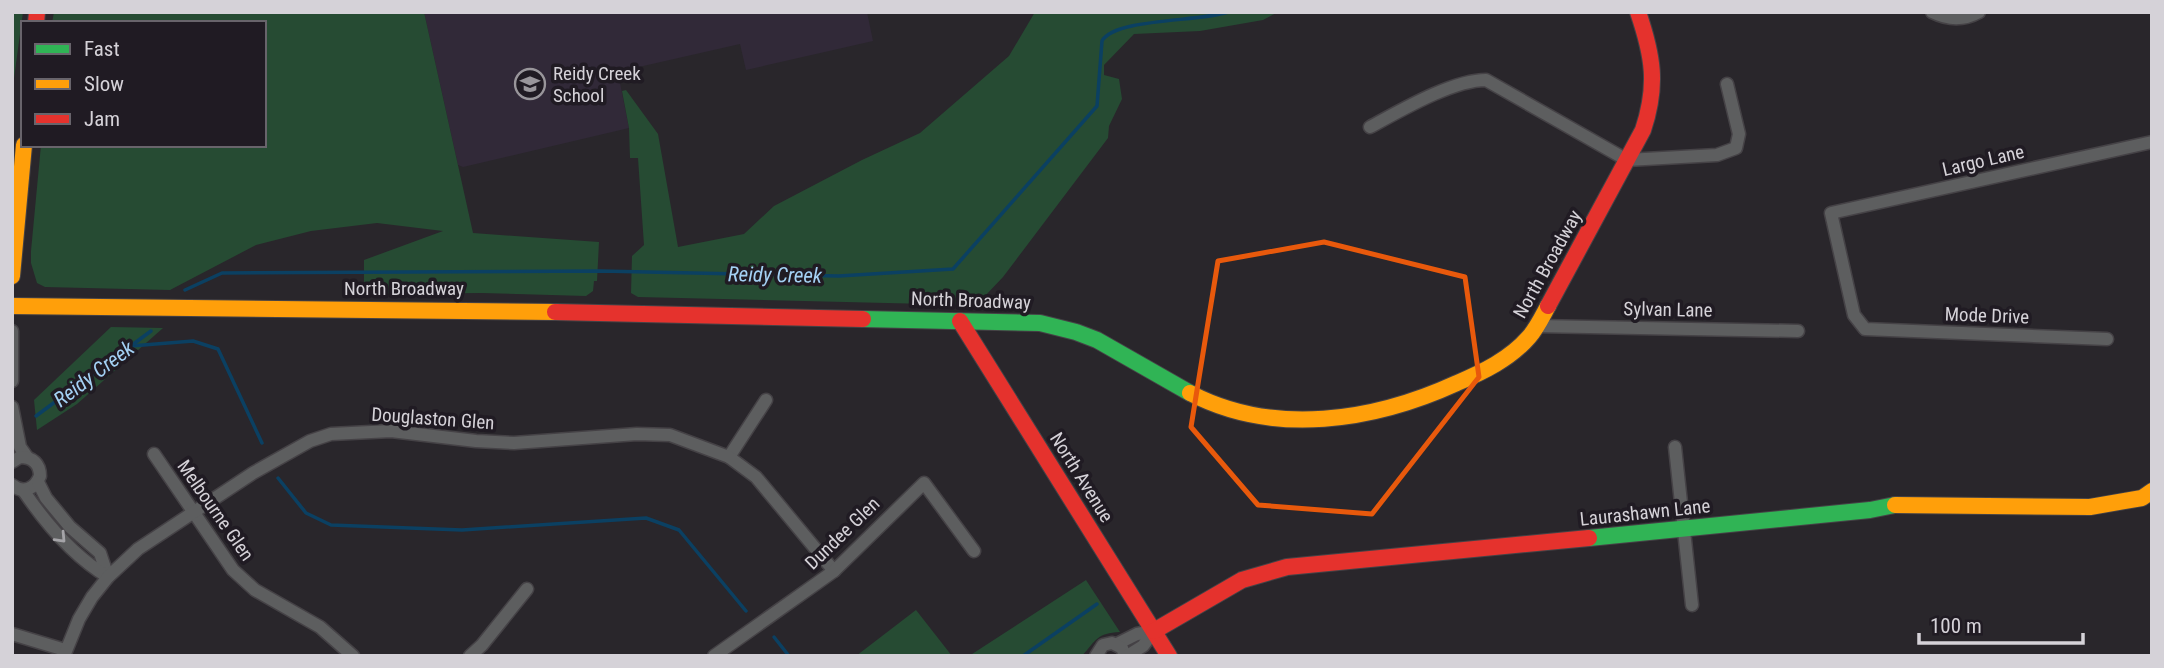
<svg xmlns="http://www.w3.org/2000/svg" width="2164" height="668" viewBox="0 0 2164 668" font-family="'Roboto Condensed',sans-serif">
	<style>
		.education { fill: #312938 }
		.green { fill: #264b33 }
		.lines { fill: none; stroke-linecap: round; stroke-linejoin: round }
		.stream { stroke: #0b4062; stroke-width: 3.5 }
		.street-casing { stroke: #454246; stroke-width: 15 }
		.fast-casing { stroke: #454246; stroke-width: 18 }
		.slow-casing { stroke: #454246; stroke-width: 18 }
		.jam-casing { stroke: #454246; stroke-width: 18 }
		.street { stroke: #5d5e5f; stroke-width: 12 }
		.fast { stroke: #30b455; stroke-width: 16 }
		.slow { stroke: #ff9f0a; stroke-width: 16 }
		.jam { stroke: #e5322d; stroke-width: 16 }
		.oneway { stroke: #a5a4a8 }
		.marked { fill: none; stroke: #e8590c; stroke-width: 5; stroke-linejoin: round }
		.labels { text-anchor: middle; stroke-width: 7; stroke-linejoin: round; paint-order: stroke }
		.poi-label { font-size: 19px; fill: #d5d2d8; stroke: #201b23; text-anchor: start }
		.street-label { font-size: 19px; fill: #d5d2d8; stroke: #201b23 }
		.water-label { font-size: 21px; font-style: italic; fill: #a4d1f4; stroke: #201b23 }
	</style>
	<rect width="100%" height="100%" fill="#29262b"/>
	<polygon class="education" points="424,12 867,12 873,41 746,70 740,44 630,69 624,71 619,78 629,128 463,167 458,165"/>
	<g class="green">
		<polygon points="12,12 23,12 12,93"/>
		<polygon points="54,12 424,12 473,233 599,242 597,281 594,281 593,291 586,296 482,293 364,294 364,260 443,231 377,223 311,231 256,245 170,290 45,287 37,283 31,263 31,251 41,145 264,145 264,23 52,23"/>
		<polygon points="1035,12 1278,12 1263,20 1200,31 1134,34 1104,65 1104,75 1119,79 1122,99 1109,126 1108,138 1003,277 984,297 974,299 970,305 638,297 631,293 632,256 644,245 638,158 630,158 629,128 622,91 626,90 658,134 678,247 744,234 774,206 862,160 920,133 1009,56"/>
		<polygon points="111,327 163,328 77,404 37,430 34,400"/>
		<path d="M1086 580 1120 632C1097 633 1096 640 1082 656H969Z"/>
		<polygon points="916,610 952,656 856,656"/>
	</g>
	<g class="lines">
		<g class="stream">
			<path d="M185 290 222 273 600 271 839 276 953 269 1097 106 1102 41C1114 18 1201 22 1228 12"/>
			<polyline points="131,346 193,341 218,349 262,443"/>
			<polyline points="36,416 151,331"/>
			<polyline points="278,478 306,513 331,525 462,530 646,518 679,530 746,611"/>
			<polyline points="774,637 789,656"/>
			<polyline points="1023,656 1097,604"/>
		</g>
		<g class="street-casing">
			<g id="street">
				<path d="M1932 12C1948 20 1963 21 1979 12"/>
				<path d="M1370 127C1400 111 1452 80 1486 80L1627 160 1717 155 1736 148 1739 134 1727 84"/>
				<polyline points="1537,326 1798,331"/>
				<polyline points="12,331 12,381"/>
				<polyline points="2107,339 1865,329 1854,315 1831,213 2152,142"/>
				<polyline points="12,407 20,447 27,457"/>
				<polyline points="1675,447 1692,605"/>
				<polyline points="154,454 233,570 255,590 320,627 353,656"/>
				<polyline points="729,457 766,400"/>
				<path d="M12 462 20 457C33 457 40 464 40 476 35 489 23 494 12 485"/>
				<polyline points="38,482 46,498 70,527 100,553 108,577"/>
				<path d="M23 490C46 524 73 556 108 577"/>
				<polyline points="12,634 65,650"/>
				<polyline points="1117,644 1137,634 1154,631"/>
				<polyline points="64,656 79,619 92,597 108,577 138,549 253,473 310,441 331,434 391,431 476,441 514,443 637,434 670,435 729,457 756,477 834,571"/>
				<polyline points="470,656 482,645 527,589"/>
				<polyline points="714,656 834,571 924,483 974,551"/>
				<polyline points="1096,656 1103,645 1112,643 1122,648 1125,656"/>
				<polyline points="1127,656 1143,646 1154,631"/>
			</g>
		</g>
		<g class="fast-casing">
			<g id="fast">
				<polyline points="863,319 1040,323 1076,332 1097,340 1190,393"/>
				<polyline points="1589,538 1870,510 1895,505"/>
			</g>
		</g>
		<g class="slow-casing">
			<g id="slow">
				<polyline points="12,276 24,145"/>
				<polyline points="12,306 555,312"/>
				<path d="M1190 393C1274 437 1374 421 1457 383 1483 372 1510 359 1529 337 1537 328 1542 317 1548 306"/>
				<polyline points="1895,505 2090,507 2142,498 2152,491"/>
			</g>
		</g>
		<g class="jam-casing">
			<g id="jam">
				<polyline points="36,23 37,12"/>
				<path d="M1548 306 1643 130C1658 85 1653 56 1638 12"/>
				<polyline points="555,312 863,319"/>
				<polyline points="960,321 1169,656"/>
				<polyline points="1154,631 1242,580 1287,567 1589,538"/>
			</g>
		</g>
		<use href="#street" class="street"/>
		<use href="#fast" class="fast"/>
		<use href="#slow" class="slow"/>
		<use href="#jam" class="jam"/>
	</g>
	<defs><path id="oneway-chevron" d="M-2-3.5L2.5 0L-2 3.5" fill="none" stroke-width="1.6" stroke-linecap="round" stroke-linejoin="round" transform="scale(1.75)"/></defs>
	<use class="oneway" href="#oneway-chevron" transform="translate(61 538) rotate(47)"/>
	<path class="marked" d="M1324 242 1465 277 1479 377 1372 514 1258 505 1191 427 1218 261Z"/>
	<defs>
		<g id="school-ring" transform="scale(1.575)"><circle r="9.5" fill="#201b23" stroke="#99969b" stroke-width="1.5"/><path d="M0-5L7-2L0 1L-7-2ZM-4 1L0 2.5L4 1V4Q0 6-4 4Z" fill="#99969b"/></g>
	</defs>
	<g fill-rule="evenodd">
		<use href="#school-ring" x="530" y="84"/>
	</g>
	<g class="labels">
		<g class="poi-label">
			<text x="553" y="80">Reidy Creek<tspan x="553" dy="22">School</tspan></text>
		</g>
		<g class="street-label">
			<text transform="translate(1983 160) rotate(-13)" y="7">Largo Lane</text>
			<text transform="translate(1547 264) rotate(-61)" y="7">North Broadway</text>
			<text x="404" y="295">North Broadway</text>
			<text transform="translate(971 300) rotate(2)" y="7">North Broadway</text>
			<text transform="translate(1668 309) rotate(1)" y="7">Sylvan Lane</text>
			<text transform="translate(1987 315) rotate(2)" y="7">Mode Drive</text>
			<text transform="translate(433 418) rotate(4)" y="7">Douglaston Glen</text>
			<text transform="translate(1082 477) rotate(58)" y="7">North Avenue</text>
			<text transform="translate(216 510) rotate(55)" y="7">Melbourne Glen</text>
			<text transform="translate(1645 512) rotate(-6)" y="7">Laurashawn Lane</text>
			<text transform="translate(842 533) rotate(-44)" y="7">Dundee Glen</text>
		</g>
		<g class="water-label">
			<text transform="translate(775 275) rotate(1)" y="7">Reidy Creek</text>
			<text transform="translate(94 374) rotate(-37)" y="7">Reidy Creek</text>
		</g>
	</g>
	<rect width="2164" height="668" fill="none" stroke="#d5d2d8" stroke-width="28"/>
	<rect x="21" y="21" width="245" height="126" fill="#201b23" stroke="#68646b" stroke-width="2"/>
	<rect x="35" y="44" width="35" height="10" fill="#30b455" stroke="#68646b" stroke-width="2"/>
	<text x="84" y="56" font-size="21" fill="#d5d2d8">Fast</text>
	<rect x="35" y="79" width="35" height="10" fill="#ff9f0a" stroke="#68646b" stroke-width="2"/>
	<text x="84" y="91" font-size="21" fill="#d5d2d8">Slow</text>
	<rect x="35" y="114" width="35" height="10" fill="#e5322d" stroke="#68646b" stroke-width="2"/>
	<text x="84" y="126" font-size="21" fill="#d5d2d8">Jam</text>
	<path d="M1919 633v10h164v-10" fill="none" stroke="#d5d2d8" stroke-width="3.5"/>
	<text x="1930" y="633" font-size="21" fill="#d5d2d8" stroke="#201b23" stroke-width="5" paint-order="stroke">100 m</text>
</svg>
